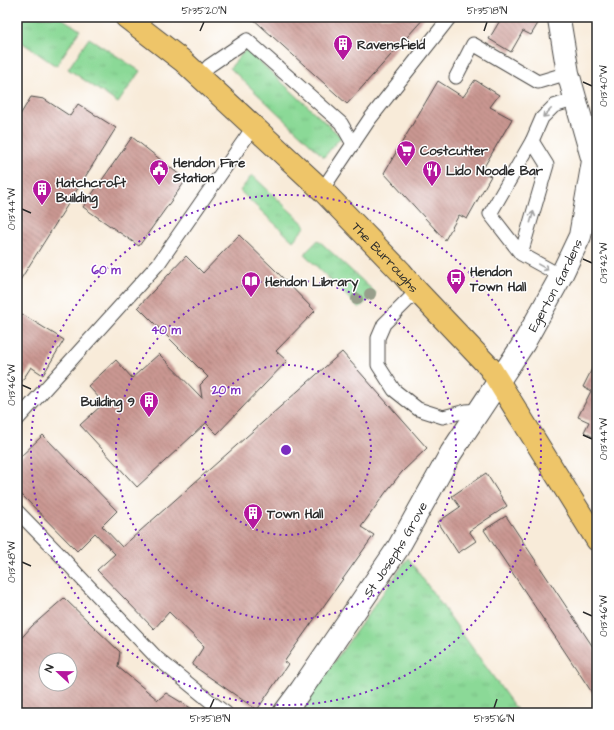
<svg xmlns="http://www.w3.org/2000/svg" width="614" height="730" viewBox="0 0 614 730" font-family="'Architects Daughter',sans-serif">
	<style>
		.grass { fill: url(#grass-tufts); stroke: #5b8261 }
		.building { fill: url(#building-back-hatch); fill-rule: evenodd }
		.lines { fill: none; stroke-linecap: round; stroke-linejoin: round }
		.lane-casing { stroke: #4a4845; stroke-width: 15 }
		.street-casing { stroke: #4a4845; stroke-width: 24 }
		.primary-casing { stroke: #4a4845; stroke-width: 24 }
		.lane { stroke: #fff; stroke-width: 13 }
		.street { stroke: #fff; stroke-width: 22 }
		.primary { stroke: #eec569; stroke-width: 22 }
		.tree { fill: #979e8b }
		.oneway { stroke: #a0a0a0 }
		.ticks { fill: none; stroke: #2b2b2b; stroke-width: 1.5 }
		.ring { fill: none; stroke: #7b2cbf; stroke-width: 2; stroke-dasharray: 2 4 }
		.labels { text-anchor: middle; stroke-width: 3; stroke-linejoin: round; paint-order: stroke }
		.poi-label { font-size: 13px; font-weight: bold; fill: #2b2b2b; stroke: #fff; text-anchor: start }
		.street-label { font-size: 13px; fill: #2b2b2b; stroke: #fff }
		.centre { fill: #7b2cbf; stroke: #fff; stroke-width: 2 }
		.ring-label { font-size: 12px; text-anchor: middle; font-weight: bold; fill: #7b2cbf; stroke: #fff; stroke-width: 3; stroke-linejoin: round; paint-order: stroke }
		.neatline { fill: none; stroke: #2b2b2b; stroke-width: 1.5 }
		.ticks-label { font-size: 10px; text-anchor: middle; fill: #2b2b2b }
	</style>
	<defs>
		<pattern id="grass-tufts" width="24" height="20" patternUnits="userSpaceOnUse"><rect width="24" height="20" fill="#8bd997"/><path d="M3 7l-1-3M5 7V3M7 7l1-3M15 17l-1-3M17 17v-4M19 17l1-3" fill="none" stroke="#78ba82"/></pattern>
		<pattern id="building-back-hatch" width="6" height="6" patternUnits="userSpaceOnUse"><rect width="6" height="6" fill="#ca9792"/><path d="M-1 5l2 2M0 0l6 6M5-1l2 2" fill="none" stroke="#a47b77"/></pattern>
	</defs>
	<rect width="100%" height="100%" fill="#fff"/>
	<filter id="ink" filterUnits="userSpaceOnUse"><feTurbulence type="fractalNoise" baseFrequency=".025" numOctaves="2"/><feDisplacementMap in="SourceGraphic" scale="8" xChannelSelector="R" yChannelSelector="G"/><feConvolveMatrix kernelMatrix="1 2 1 2 8 2 1 2 1" color-interpolation-filters="sRGB"/></filter>
	<filter id="wash" filterUnits="userSpaceOnUse"><feTurbulence type="fractalNoise" baseFrequency=".012" numOctaves="4" result="noise"/><feDisplacementMap in="SourceGraphic" scale="16" xChannelSelector="R" yChannelSelector="G"/><feGaussianBlur stdDeviation="0.9" result="paint"/><feColorMatrix in="noise" values="0 0 0 0 0 0 0 0 0 0 0 0 0 0 0 0 0 1.4 0 .05"/><feComposite in="paint" operator="in"/></filter>
	<g filter="url(#wash)">
		<rect width="100%" height="100%" fill="#f8ebd9"/>
		<g class="grass">
			<polygon points="25,17 60,17 80,30 56,66 17,39 17,29"/>
			<polygon points="89,38 140,71 118,103 68,69"/>
			<polygon points="246,49 341,137 324,157 230,68"/>
			<polygon points="252,175 306,226 293,241 240,191"/>
			<polygon points="318,240 376,293 359,308 304,254"/>
			<polygon points="408,558 519,713 298,713"/>
		</g>
		<g id="blocks">
			<g class="building">
				<polygon points="251,17 425,17 347,104"/>
				<polygon points="502,17 535,17 540,20 531,35 523,31 511,52 489,39"/>
				<polygon points="475,80 499,95 490,107 512,119 481,172 491,176 467,219 459,215 445,240 384,173 438,81 463,97"/>
				<polygon points="31,97 44,99 70,116 78,104 116,128 17,285 17,120"/>
				<polygon points="132,137 186,180 139,246 83,207"/>
				<polygon points="239,235 275,270 315,311 276,351 287,361 217,434 206,423 137,487 80,425 104,403 88,386 116,360 132,378 159,354 202,398 200,385 208,377 138,307 186,256 203,273"/>
				<polygon points="17,311 64,340 43,375 31,367 17,389"/>
				<polygon points="342,352 427,448 402,472 386,492 361,527 374,535 284,662 288,664 257,710 192,665 204,646 169,612 154,629 97,570 115,554 95,533 77,551 17,490 17,460 43,435 117,511 102,526 122,547"/>
				<polygon points="597,359 597,439 584,432 589,422 578,417 591,391 583,387"/>
				<polygon points="486,473 507,506 469,531 476,541 458,553 438,522 460,507 452,496"/>
				<polygon points="506,516 597,653 597,700 484,530"/>
				<path d="M64 598 120 652 118 667 158 700 166 693 199 713H17V643L32 626ZM46 660H70V684H46Z"/>
			</g>
		</g>
	</g>
	<g filter="url(#ink)">
		<use href="#blocks" fill-opacity="0" stroke="#4a4845" stroke-width="1"/>
		<g class="lines">
			<g class="lane-casing">
				<g id="lane">
					<polyline points="200,76 209,66 247,40 341,123 353,144"/>
					<polyline points="456,77 473,44 538,82 568,73"/>
					<polyline points="532,141 542,118 554,106 576,99"/>
					<polyline points="322,190 369,120 450,17"/>
					<polyline points="521,254 547,165 532,141 490,214 521,254 561,276"/>
					<polyline points="417,291 384,324 378,338 378,365 394,390 418,409 443,417 466,411 480,410"/>
					<polyline points="17,420 159,263 254,126"/>
					<polyline points="17,511 60,555 80,577 157,658 211,702 226,713"/>
				</g>
			</g>
			<g class="street-casing">
				<g id="street">
					<path id="s1" d="M284 713 301 690 398 548 451 453 524 343 561 276 580 236 593 161 568 73 559 19 560 17"/>
				</g>
			</g>
			<g class="primary-casing">
				<g id="primary">
					<path id="s2" d="M126 17 183 61 322 190 401 272 417 291 490 368 597 540"/>
				</g>
			</g>
			<use href="#lane" class="lane"/>
			<use href="#street" class="street"/>
			<use href="#primary" class="primary"/>
		</g>
		<g class="tree">
			<circle cx="370" cy="294" r="6"/>
			<circle cx="357" cy="299" r="6"/>
		</g>
		<defs><path id="oneway-shaft" d="M-6 0H5M1.5-3L5.5 0L1.5 3" fill="none" stroke-width="1.6" stroke-linecap="round" stroke-linejoin="round"/></defs>
		<g class="oneway">
			<use href="#oneway-shaft" transform="translate(547 113) rotate(135)"/>
			<use href="#oneway-shaft" transform="translate(532 217) rotate(-74)"/>
			<use href="#oneway-shaft" transform="translate(543 267) rotate(29)"/>
		</g>
	</g>
	<path class="ticks" d="M200 31 204 22M484 31 487 22M583 82 592 86M22 209 31 213M583 259 592 263M22 385 31 389M583 435 592 439M22 562 31 566M583 612 592 616M210 708 214 699M494 708 497 699"/>
	<g class="ring">
		<circle cx="286" cy="450" r="85"/>
		<circle cx="286" cy="450" r="170"/>
		<circle cx="286" cy="450" r="255"/>
	</g>
	<defs>
		<g id="building-pin" transform="scale(1)"><path d="M0 17L-7.5 6A9.5 9.5 0 1 1 7.5 6Z" fill="#b5179e" stroke="#fff"/><path d="M-4-6H4V6H1V3H-1V6H-4ZM-2.5-4.3h1.7v1.8h-1.7ZM.8-4.3h1.7v1.8H.8ZM-2.5-1h1.7V.8h-1.7ZM.8-1h1.7V.8H.8Z" fill="#fff"/></g>
		<g id="supermarket-pin" transform="scale(1)"><path d="M0 17L-7.5 6A9.5 9.5 0 1 1 7.5 6Z" fill="#b5179e" stroke="#fff"/><path d="M-6-5.5h2.5l.6 2H6L4.5 2H-2.5L-4.4-4H-6ZM-1.5 3.2a1.3 1.3 0 1 0 .1 0ZM3 3.2a1.3 1.3 0 1 0 .1 0Z" fill="#fff"/></g>
		<g id="civic-pin" transform="scale(1)"><path d="M0 17L-7.5 6A9.5 9.5 0 1 1 7.5 6Z" fill="#b5179e" stroke="#fff"/><path d="M-.6-6.5H3V-4.5H.6V-3L4-1V1h2V6H-6V1h2V-1L-.6-3ZM-1.2 2.5V6h2.4V2.5Z" fill="#fff"/></g>
		<g id="restaurant-pin" transform="scale(1)"><path d="M0 17L-7.5 6A9.5 9.5 0 1 1 7.5 6Z" fill="#b5179e" stroke="#fff"/><path d="M-5-6h1v4h1v-4h1v4h1v-4h1v5L-1.5 .5V6h-2V.5L-5-1ZM5-6V6H3V1.5H1.5Q1.5-4 5-6Z" fill="#fff"/></g>
		<g id="bus-pin" transform="scale(1)"><path d="M0 17L-7.5 6A9.5 9.5 0 1 1 7.5 6Z" fill="#b5179e" stroke="#fff"/><path d="M-5-6H5V4H4V6H2V4H-2V6H-4V4H-5ZM-3.5-4V0h7V-4ZM-3.5 1.2v1.5H-2V1.2ZM2 1.2v1.5H3.5V1.2Z" fill="#fff"/></g>
		<g id="library-pin" transform="scale(1)"><path d="M0 17L-7.5 6A9.5 9.5 0 1 1 7.5 6Z" fill="#b5179e" stroke="#fff"/><path d="M-6-4Q-3-5.5-.7-3.5V5Q-3 3-6 4ZM6-4Q3-5.5 .7-3.5V5Q3 3 6 4Z" fill="#fff"/></g>
	</defs>
	<g fill-rule="evenodd">
		<use href="#building-pin" x="343" y="44"/>
		<use href="#supermarket-pin" x="406" y="150"/>
		<use href="#civic-pin" x="159" y="169"/>
		<use href="#restaurant-pin" x="432" y="170"/>
		<use href="#building-pin" x="42" y="189"/>
		<use href="#bus-pin" x="456" y="278"/>
		<use href="#library-pin" x="251" y="281"/>
		<use href="#building-pin" x="149" y="401"/>
		<use href="#building-pin" x="253" y="513"/>
	</g>
	<g class="labels">
		<g class="poi-label">
			<text x="357" y="49">Ravensfield</text>
			<text x="420" y="155">Costcutter</text>
			<text x="173" y="167">Hendon Fire<tspan x="173" dy="15">Station</tspan></text>
			<text x="446" y="175">Lido Noodle Bar</text>
			<text x="56" y="187">Hatchcroft<tspan x="56" dy="15">Building</tspan></text>
			<text x="470" y="276">Hendon<tspan x="470" dy="15">Town Hall</tspan></text>
			<text x="265" y="286">Hendon Library</text>
			<text x="135" y="406" text-anchor="end">Building 9</text>
			<text x="267" y="518">Town Hall</text>
		</g>
		<g class="street-label">
			<text dy="5" stroke="none"><textPath href="#s2" startOffset="354">The Burroughs</textPath></text>
			<text dy="5" stroke="none"><textPath href="#s1" startOffset="507">Egerton Gardens</textPath></text>
			<text dy="5" stroke="none"><textPath href="#s1" startOffset="198">St Josephs Grove</textPath></text>
		</g>
	</g>
	<circle cx="286" cy="450" r="6" class="centre"/>
	<g class="ring-label">
		<text x="106" y="274">60 m</text>
		<text x="166" y="334">40 m</text>
		<text x="226" y="394">20 m</text>
	</g>
	<rect width="614" height="730" fill="none" stroke="#fff" stroke-width="44"/>
	<g transform="translate(58 672) rotate(292)"><circle r="19" fill="#ffffff" stroke="#aaaaaa"/>
	<path d="M0-3L7 15L0 10L-7 15Z" fill="#b5179e"/>
	<text y="-6" font-size="11" font-weight="bold" text-anchor="middle" fill="#2b2b2b">N</text>
	</g>
	<rect x="22" y="22" width="570" height="686" class="neatline"/>
	<g class="ticks-label">
		<text x="204" y="14">51°35'20"N</text>
		<text x="487" y="14">51°35'18"N</text>
		<text transform="translate(603 86) rotate(-90)" y="4">0°13'40"W</text>
		<text transform="translate(11 209) rotate(-90)" y="4">0°13'44"W</text>
		<text transform="translate(603 263) rotate(-90)" y="4">0°13'42"W</text>
		<text transform="translate(11 385) rotate(-90)" y="4">0°13'46"W</text>
		<text transform="translate(603 439) rotate(-90)" y="4">0°13'44"W</text>
		<text transform="translate(11 562) rotate(-90)" y="4">0°13'48"W</text>
		<text transform="translate(603 616) rotate(-90)" y="4">0°13'46"W</text>
		<text x="210" y="722">51°35'18"N</text>
		<text x="494" y="722">51°35'16"N</text>
	</g>
</svg>
